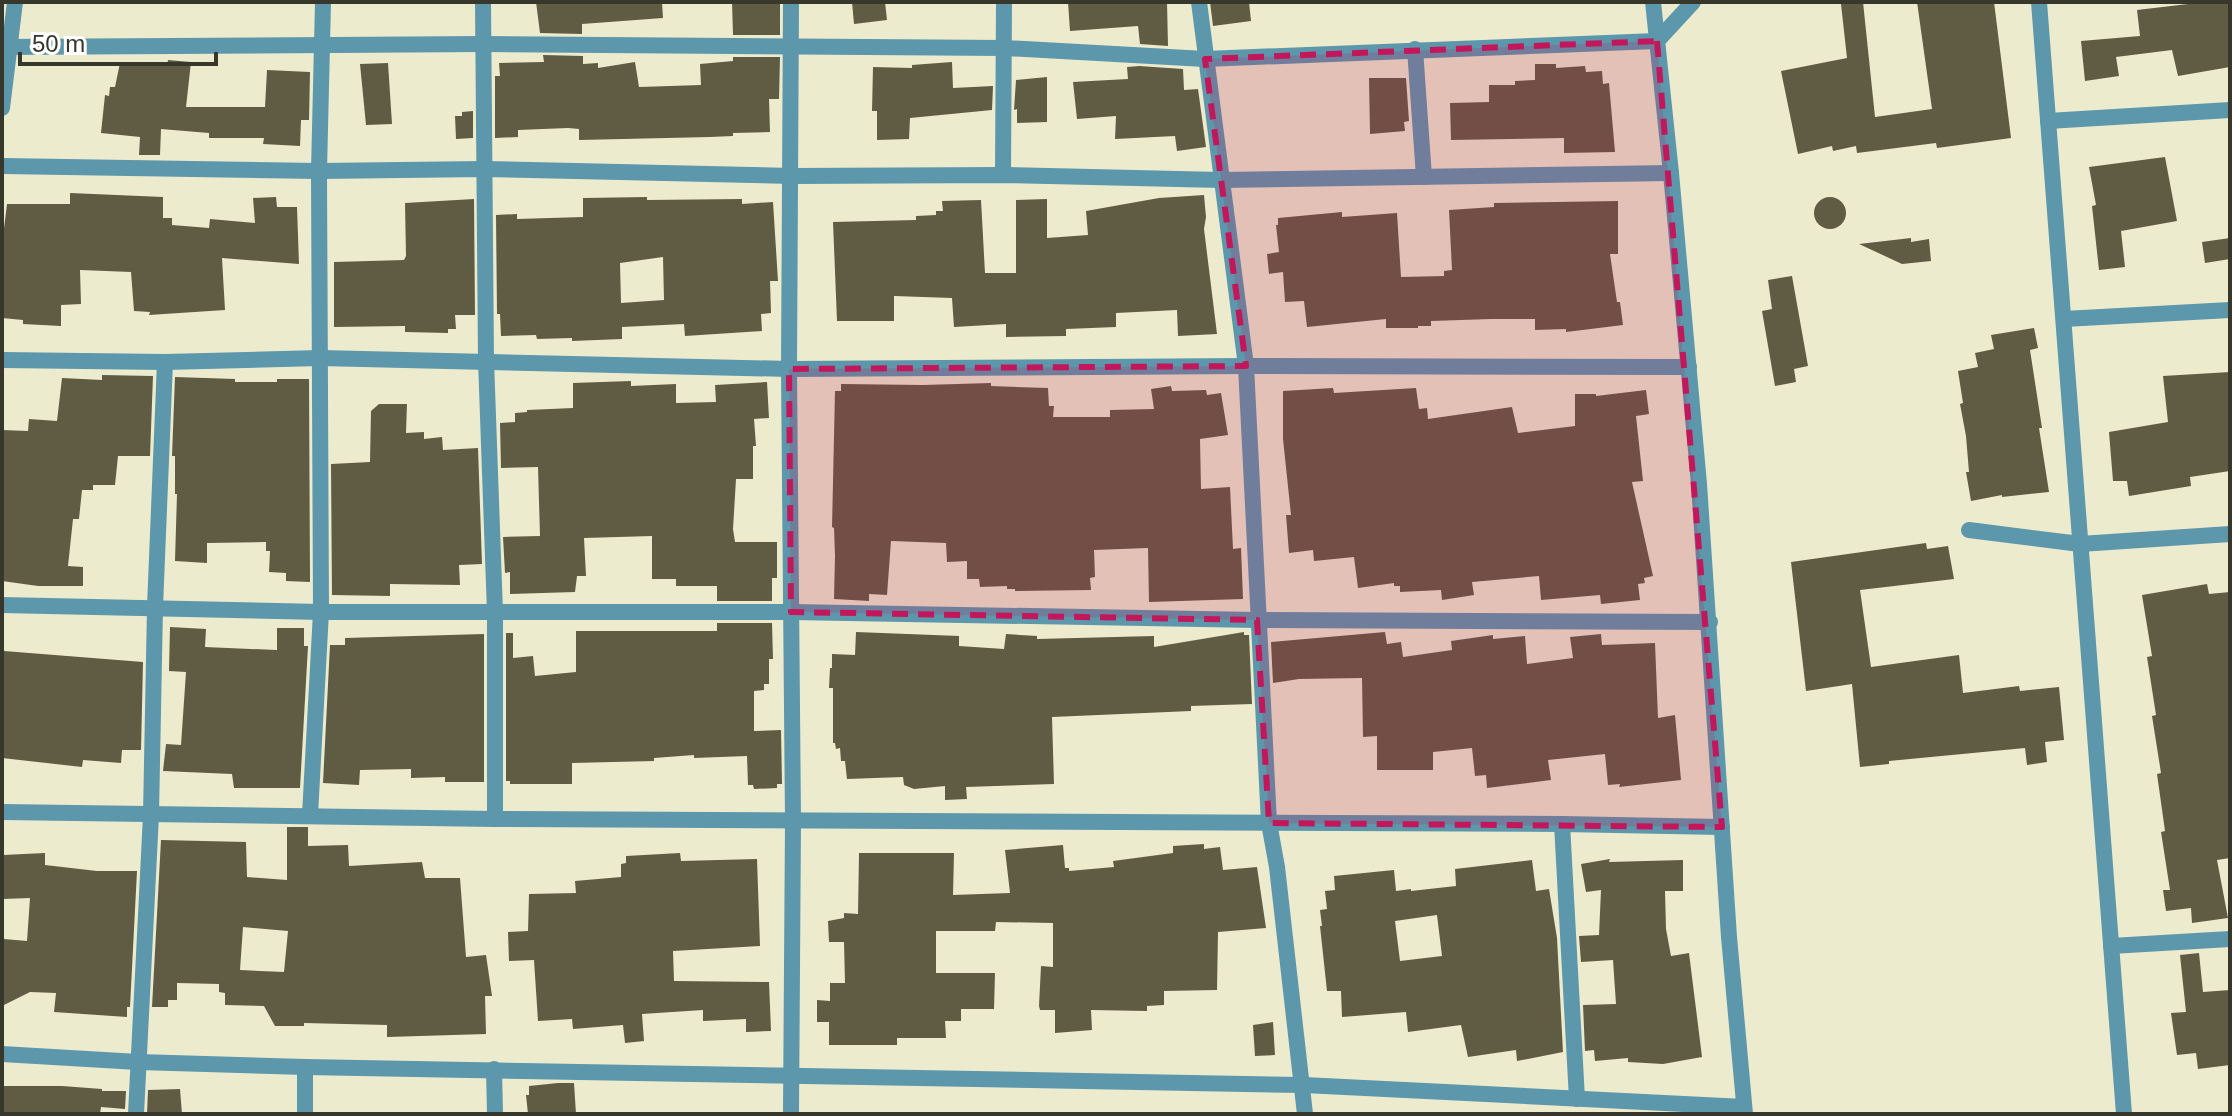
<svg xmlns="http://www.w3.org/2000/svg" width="2232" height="1116" viewBox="0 0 2232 1116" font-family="Helvetica,sans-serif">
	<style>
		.building { fill: #5f5c43; fill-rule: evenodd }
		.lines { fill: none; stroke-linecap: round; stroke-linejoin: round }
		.minor { stroke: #5c97ac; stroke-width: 16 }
		.marked { fill: #c2185b; fill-opacity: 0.2; stroke: #c2185b; stroke-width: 6; stroke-dasharray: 16 10; stroke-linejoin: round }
	</style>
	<rect width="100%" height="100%" fill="#edebce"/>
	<g class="building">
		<polygon points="536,2 662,2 663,18 582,24 582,34 540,33"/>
		<polygon points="732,2 780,2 780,35 733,35"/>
		<polygon points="852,2 885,2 887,20 854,24"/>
		<polygon points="1068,2 1167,2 1168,46 1140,44 1138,26 1070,31"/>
		<polygon points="1210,2 1249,2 1251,21 1213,26"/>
		<polygon points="1863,2 1875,117 1932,109 1917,2 1994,2 2011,138 1937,148 1936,143 1857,153 1856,146 1833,151 1832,146 1798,154 1781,71 1847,58 1841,4"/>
		<polygon points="2205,2 2214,2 2215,4 2230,3 2230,67 2178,76 2172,50 2116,57 2119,76 2085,81 2081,41 2140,36 2137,10"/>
		<polygon points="543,55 583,56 583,64 598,63 598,68 635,62 639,87 701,85 700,64 733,61 733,57 780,57 779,99 769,99 770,132 733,133 733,136 710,137 579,140 579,129 568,128 518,130 518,137 495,138 495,76 500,76 499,63 544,62"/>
		<polygon points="168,60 191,62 186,107 265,107 267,70 310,72 309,120 301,120 300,146 263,144 264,138 209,138 209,133 161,129 160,155 139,155 140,137 101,133 105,95 109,96 110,87 115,87 120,63 167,66"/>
		<polygon points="952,62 953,88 993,86 992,110 910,118 909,139 877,140 877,111 872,111 873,67 912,68 912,65"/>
		<polygon points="388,63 392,124 366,125 360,64"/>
		<polygon points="1535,64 1556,64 1556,68 1585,66 1586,72 1602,71 1603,84 1609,83 1615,152 1564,153 1564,138 1451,140 1450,103 1489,102 1489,85 1515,85 1515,81 1535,80"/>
		<polygon points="1139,66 1183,69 1184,90 1198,89 1206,147 1177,151 1175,136 1115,139 1116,116 1077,119 1073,82 1128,79 1127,67"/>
		<polygon points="1047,77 1047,122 1017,123 1017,109 1014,110 1016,80"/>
		<polygon points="1369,78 1406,78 1409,121 1404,122 1405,131 1370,134"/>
		<polygon points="473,111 473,138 456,139 455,116 462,116 462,112"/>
		<polygon points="2165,157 2177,221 2121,231 2125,267 2099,270 2092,206 2096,205 2089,167"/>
		<polygon points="70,193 163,197 163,218 172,218 172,225 209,228 210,219 255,223 253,198 276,197 277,207 297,207 299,264 222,258 225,310 149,315 150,312 134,311 131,272 80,270 81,304 61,305 61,326 23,324 23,320 2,318 2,245 7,204 70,204"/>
		<polygon points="1204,195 1206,217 1204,229 1217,334 1178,336 1177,310 1116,313 1116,327 1066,329 1066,336 1006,337 1006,324 954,327 952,298 894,296 894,321 837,321 833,222 916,220 916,216 936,215 936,211 943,211 942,201 981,200 985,273 1016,273 1016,200 1047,199 1047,238 1088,235 1086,211 1159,198"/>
		<path d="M647 197V200L742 199V204L773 202 778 281H770L771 313 761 314 762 331 685 336 684 324 622 327V339L572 341V338L537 339 536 335 501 336 500 314H497L496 215 517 214V219L583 217V198ZM663 257 664 300 621 303 620 263Z"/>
		<circle cx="1830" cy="213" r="16"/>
		<polygon points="474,199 475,315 455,315 456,329 448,329 448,333 405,332 405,326 334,327 334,262 404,260 406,256 405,203"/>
		<polygon points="1618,201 1618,254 1610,254 1617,302 1620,302 1623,325 1566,332 1566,329 1535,330 1535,319 1491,319 1431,321 1431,326 1418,326 1418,328 1386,328 1386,319 1307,327 1304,301 1285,302 1283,272 1269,274 1267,254 1279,252 1276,225 1278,225 1278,218 1342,212 1342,217 1397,213 1401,277 1444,276 1444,271 1452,270 1449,210 1494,207 1494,203"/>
		<polygon points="1911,238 1911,242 1929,239 1931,261 1902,264 1859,244"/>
		<polygon points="2230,238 2230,259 2205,263 2202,242"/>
		<polygon points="1792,276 1808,366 1794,369 1796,382 1775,386 1762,311 1772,309 1768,280"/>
		<polygon points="2034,328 2038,348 2030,350 2042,428 2039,428 2049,492 2002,497 2002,495 1971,501 1966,472 1969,472 1966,436 1960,404 1963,403 1958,371 1978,367 1975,353 1994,349 1991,335"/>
		<polygon points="2230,372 2230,471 2190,477 2191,486 2129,496 2127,481 2113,481 2109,432 2168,422 2163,376"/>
		<polygon points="102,375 153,376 150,456 118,456 115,485 93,485 93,490 82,490 79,519 73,519 68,566 83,567 83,586 38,586 2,581 2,430 28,431 29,419 57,421 62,378 102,380"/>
		<polygon points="175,377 235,379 235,382 277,382 277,379 309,379 310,582 286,581 286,573 269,572 270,551 266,551 266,542 207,543 207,563 175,561 177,494 175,494 175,456 172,456"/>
		<polygon points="631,381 631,386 676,384 676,403 716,402 715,385 767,382 769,418 754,419 756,446 753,446 753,479 736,479 733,529 735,542 777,542 777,578 772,578 772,601 717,601 717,586 676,586 676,579 652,579 652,536 584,538 586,576 577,576 575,592 510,594 510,572 505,573 503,537 540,536 538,467 501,468 500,423 515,422 515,413 527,412 527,410 573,408 573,383"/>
		<polygon points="991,383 991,386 1048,388 1049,406 1054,406 1053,417 1110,417 1110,410 1154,409 1151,389 1171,386 1172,391 1206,390 1207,395 1221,393 1228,435 1200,439 1201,489 1230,487 1233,549 1241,548 1243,599 1149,602 1148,548 1094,550 1095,577 1090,578 1091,590 1015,591 1015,589 1007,589 1007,586 980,587 979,579 967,579 967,561 947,562 946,543 891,541 887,595 869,594 869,601 834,599 835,556 834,528 832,527 835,391 841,391 841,384 923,385"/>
		<polygon points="1333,388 1334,393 1416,388 1419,409 1427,408 1428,419 1512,407 1518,433 1575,426 1575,394 1596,394 1596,396 1646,390 1649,414 1636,416 1643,481 1632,482 1653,576 1644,578 1645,583 1638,584 1640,600 1601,604 1600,595 1541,600 1539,576 1472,582 1474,595 1442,600 1441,590 1400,592 1400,586 1394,586 1394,583 1358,588 1354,557 1314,561 1313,550 1289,553 1286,515 1291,515 1283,439 1283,391"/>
		<polygon points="379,404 407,404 406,433 424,432 424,439 442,437 443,450 478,448 482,564 459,565 460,585 390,584 390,596 332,595 331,464 370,462 371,411"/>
		<polygon points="1926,543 1927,549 1948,546 1954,579 1860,590 1871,667 1959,655 1963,693 2019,686 2020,691 2059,687 2064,740 2045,742 2047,762 2027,765 2025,748 1889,761 1889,764 1860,767 1852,684 1806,691 1791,562"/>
		<polygon points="2207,584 2209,594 2230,592 2230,858 2217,860 2228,918 2192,923 2191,908 2166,911 2163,890 2170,890 2161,832 2165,831 2157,774 2161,773 2152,716 2156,715 2147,657 2152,656 2142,595"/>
		<polygon points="717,623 772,623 773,659 769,659 769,684 764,684 764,690 754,691 754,731 781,730 782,784 777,784 777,788 754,789 753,785 748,785 747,756 694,758 694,755 654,758 654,761 572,763 572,784 510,784 510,781 506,781 506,633 513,633 513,658 533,656 535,676 576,672 576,631 717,631"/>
		<polygon points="170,627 206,629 205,647 277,650 277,628 304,628 304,646 308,646 300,788 234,788 232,774 163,771 166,744 181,745 186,672 169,671"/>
		<polygon points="856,632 959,636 959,646 1004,649 1006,634 1037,636 1037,639 1154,636 1154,647 1244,632 1244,635 1249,635 1252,704 1191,706 1191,711 1052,717 1054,784 966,787 967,799 945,800 945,786 914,789 904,785 903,777 847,779 845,761 841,761 840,748 836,749 835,743 833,743 833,688 829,688 830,668 832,668 832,654 855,655"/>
		<polygon points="1385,632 1387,644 1401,642 1403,657 1452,650 1451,641 1493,635 1493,639 1525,636 1527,664 1573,658 1570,637 1601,634 1602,645 1655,643 1658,718 1675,715 1681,780 1619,787 1620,784 1608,785 1605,754 1548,760 1551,780 1487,788 1486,775 1475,776 1472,748 1433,752 1433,770 1377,770 1377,736 1363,737 1362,678 1299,679 1273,683 1271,642"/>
		<polygon points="484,634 484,782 445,782 445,777 411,778 411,769 360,770 359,785 323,783 330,645 345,645 345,638"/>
		<polygon points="4,651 143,662 141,750 122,750 121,763 83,760 82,767 2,758"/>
		<path d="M287 827H308V846L348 845 349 866 422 862 425 878H460L466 957 486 955 492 996H485L486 1034 387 1037V1025L304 1023V1026H275L264 1006 225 1005V993L219 992V984L177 983V1000H168V1007H152L161 840 246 842 247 877 287 880ZM243 927 288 931 284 972 240 970Z"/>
		<polygon points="1204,844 1204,849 1220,847 1223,870 1257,867 1266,928 1218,932 1217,990 1164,991 1164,1005 1147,1006 1147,1011 1091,1010 1092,1030 1055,1033 1055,1010 1040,1010 1039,1006 1041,966 1053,967 1053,923 996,922 995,931 936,931 936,973 995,973 994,1009 961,1009 961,1021 945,1021 946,1038 897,1038 897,1045 829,1045 829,1022 817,1022 817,1000 830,1001 830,983 845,983 844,942 829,942 828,921 844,918 844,913 858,914 859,853 954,853 953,895 1010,893 1005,850 1063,845 1065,868 1069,868 1069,871 1114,867 1113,861 1173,853 1173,846"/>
		<polygon points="45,853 45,865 97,871 137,871 130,1007 127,1007 127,1017 54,1012 56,993 30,992 2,1006 4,939 27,941 30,898 2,899 3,855"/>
		<polygon points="680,853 681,861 757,859 760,946 673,951 674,981 769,982 771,1031 746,1032 746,1019 703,1021 703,1010 642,1014 644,1041 625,1043 623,1025 573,1029 572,1019 538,1021 534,960 509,961 508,932 528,931 529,894 576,893 575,881 621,877 621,864 626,863 626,856"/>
		<polygon points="1610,859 1609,862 1683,860 1683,891 1665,891 1666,929 1671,956 1689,953 1702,1057 1663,1064 1628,1062 1628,1058 1595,1061 1594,1050 1585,1051 1583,1005 1616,1004 1613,960 1581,962 1579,936 1599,935 1601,890 1586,892 1581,864"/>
		<path d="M1532 860 1536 891 1549 889 1557 938 1563 1052 1517 1061 1516 1050 1468 1057 1461 1025 1408 1032 1406 1012 1342 1017 1341 991H1327L1320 926H1322L1320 910 1327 909 1325 891 1335 890 1334 876 1394 870 1396 891 1411 889V891L1456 886 1455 869ZM1437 915 1442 956 1400 961 1395 921Z"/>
		<polygon points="2199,953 2203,992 2230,990 2230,1065 2198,1069 2196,1053 2177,1055 2171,1013 2186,1012 2180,955"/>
		<polygon points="1273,1022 1275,1055 1255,1056 1253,1025"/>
		<polygon points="558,1083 574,1083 576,1114 528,1114 526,1095 529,1095 529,1086"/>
		<polygon points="2,1086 62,1086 102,1089 102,1091 126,1091 125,1109 101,1107 100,1114 2,1114"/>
		<polygon points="180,1089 182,1114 147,1114 148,1090"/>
	</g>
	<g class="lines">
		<g class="minor">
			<polyline points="483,2 486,360 495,613 495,819"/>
			<polyline points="1199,2 1246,366 1269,823 1277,867 1305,1114"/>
			<polyline points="1653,2 1671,173 1699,484 1729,937 1745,1114"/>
			<polyline points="2039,2 2124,1114"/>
			<polyline points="2,47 484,44 1005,48 1205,59 1657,41 1693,2"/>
			<polyline points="1415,49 1424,177"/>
			<polyline points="2,108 15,2"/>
			<polyline points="2048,121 2230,110"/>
			<polyline points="2,166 319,171 484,169 792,176 1003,175 1221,180 1671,173"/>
			<polyline points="1003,175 1004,2"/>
			<polyline points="2064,319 2230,310"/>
			<polyline points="2,360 165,362 320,358 789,369 1246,366 1689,367"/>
			<polyline points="1969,530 2080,544 2230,534"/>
			<polyline points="2,605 321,612 791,612 1257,620 1710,622"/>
			<polyline points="2,812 495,819 1562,824 1722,827"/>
			<polyline points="310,815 321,612 319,171 323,2"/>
			<polyline points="1562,824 1577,1099"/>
			<polyline points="2111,946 2230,939"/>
			<polyline points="2,1054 138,1062 305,1067 1304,1085 1744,1107"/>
			<polyline points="305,1067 305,1114"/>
			<polyline points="494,1069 495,1114"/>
			<polyline points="136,1114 151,815 155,607 165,362"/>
			<polyline points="791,1114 793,821 789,369 791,2"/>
		</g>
	</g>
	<path class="marked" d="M1657 41 1722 827 1269 823 1257 620 791 612 789 369 1246 366 1205 59Z"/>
	<rect width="2232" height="1116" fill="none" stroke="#38372c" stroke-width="8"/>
	<path d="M20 52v12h196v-12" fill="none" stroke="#38372c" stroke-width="4"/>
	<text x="32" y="52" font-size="24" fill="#38372c" stroke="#ffffff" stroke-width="6" paint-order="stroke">50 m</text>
</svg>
